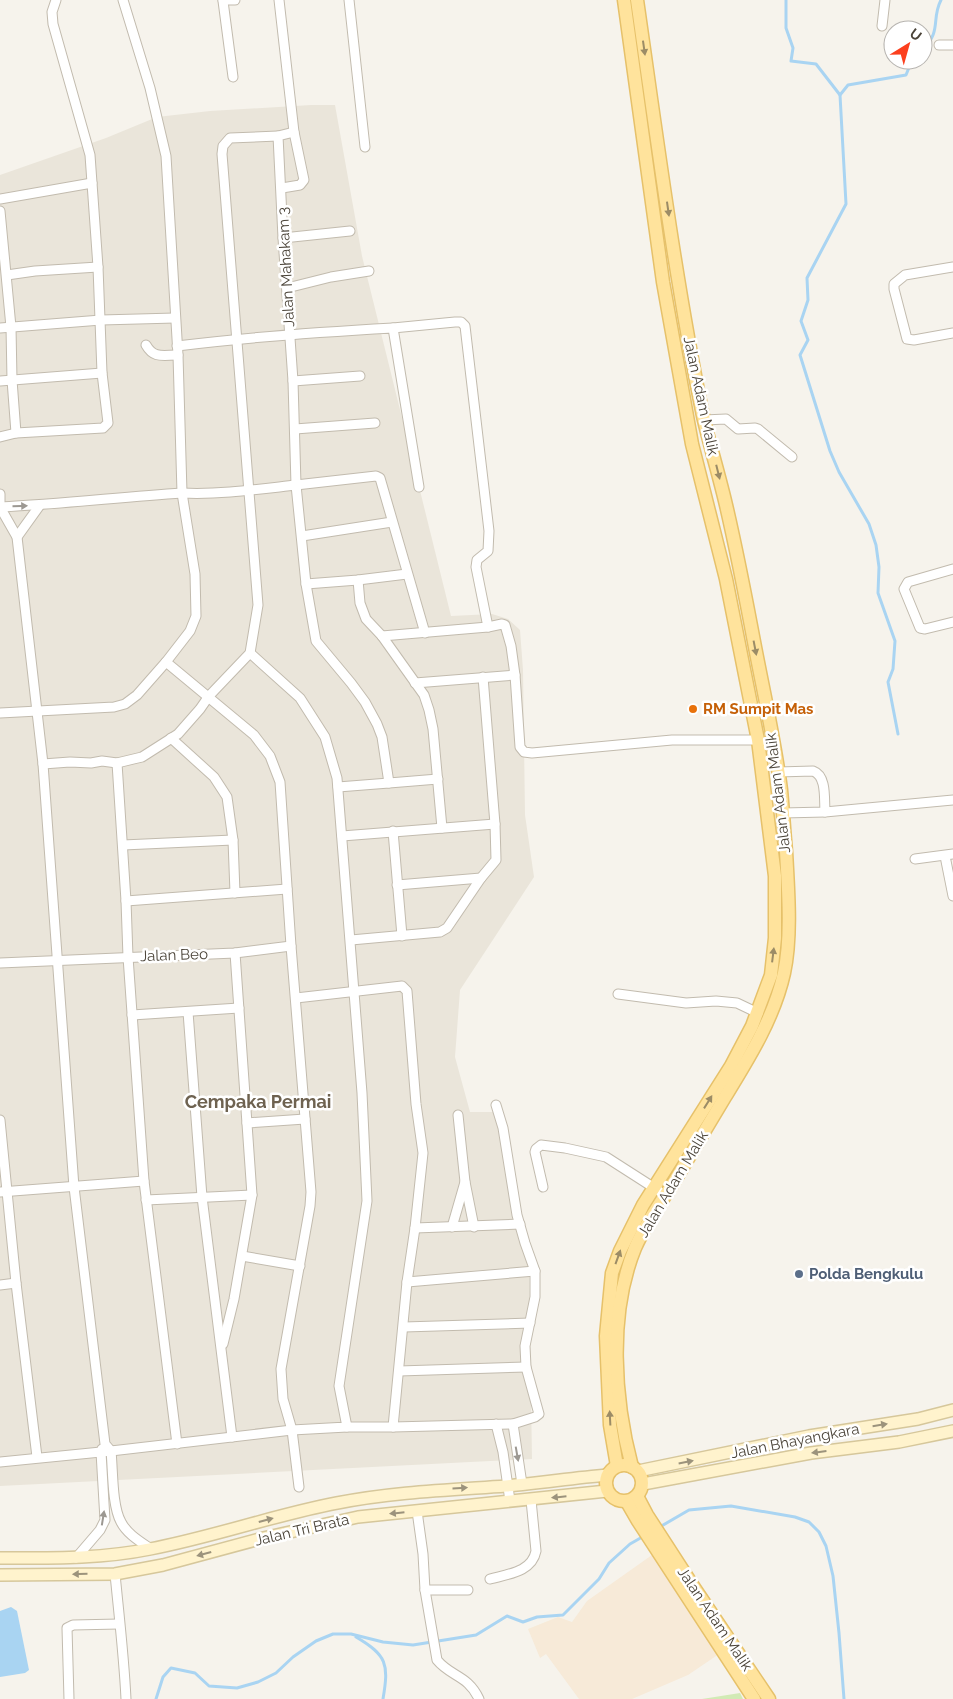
<svg xmlns="http://www.w3.org/2000/svg" width="953" height="1699" viewBox="0 0 953 1699" font-family="Raleway,sans-serif">
	<style>
		.residential { fill: #eae5da }
		.commercial { fill: #f7ead8 }
		.green { fill: #d2eab5 }
		.water { fill: #a9d4f2 }
		.lines { fill: none; stroke-linecap: round; stroke-linejoin: round }
		.stream { stroke: #a9d4f2; stroke-width: 3 }
		.street-casing { stroke: #c2bbae; stroke-width: 11 }
		.secondary-casing { stroke: #d6c79b; stroke-width: 14 }
		.primary-casing { stroke: #e6c16a; stroke-width: 15 }
		.street { stroke: #fff; stroke-width: 9 }
		.secondary { stroke: #fff3cd; stroke-width: 11 }
		.primary { stroke: #ffe39c; stroke-width: 12 }
		.oneway { fill: #9c8c66 }
		.oneway2 { fill: #9c9892 }
		.oneway3 { fill: #9c937c }
		.food-dot { fill: #e8710a; stroke: #fff; stroke-width: 2 }
		.service-dot { fill: #5c6f8a; stroke: #fff; stroke-width: 2 }
		.labels { text-anchor: middle; stroke-width: 5; stroke-linejoin: round; paint-order: stroke }
		.street-label { font-size: 15px; fill: #4b4439; stroke: #fff }
		.food-label { font-size: 15px; font-weight: bold; fill: #c56008; stroke: #fff; text-anchor: start }
		.service-label { font-size: 15px; font-weight: bold; fill: #4e5e75; stroke: #fff; text-anchor: start }
		.quarter-label { font-size: 18px; font-weight: bold; fill: #6e6250; stroke: #fff }
	</style>
	<rect width="100%" height="100%" fill="#f6f3ec"/>
	<polygon class="residential" points="311,105 335,105 362,256 451,616 492,614 508,619 520,630 523,670 525,815 534,877 460,990 455,1057 470,1112 501,1112 529,1275 532,1459 0,1486 0,175 106,138 157,117 210,111"/>
	<polygon class="commercial" points="652,1555 719,1654 688,1675 632,1699 579,1699 546,1654 540,1658 528,1629 558,1617 572,1622 587,1601"/>
	<polygon class="green" points="740,1693 743,1699 702,1699"/>
	<polygon class="water" points="11,1607 17,1611 29,1670 25,1673 0,1677 0,1611"/>
	<g class="lines">
		<g class="stream">
			<polyline points="786,0 786,28 793,48 791,61 816,64 840,95"/>
			<path d="M923 49C942 31 931 19 941 0"/>
			<polyline points="898,734 888,682 893,669 895,641 878,593 879,567 876,545 869,524 839,472 830,451 800,355 808,340 801,321 808,300 807,278 846,204 840,95 848,85 906,75 912,60"/>
			<polyline points="658,1528 689,1510 731,1506 795,1517 809,1522 819,1532 826,1546 833,1576 839,1633 844,1699"/>
			<path d="M356 1637C387 1655 389 1664 383 1699"/>
			<polyline points="156,1699 163,1677 171,1668 195,1673 209,1686 237,1688 258,1682 276,1673 293,1657 316,1641 333,1634 351,1634 383,1642 413,1645 476,1635 507,1616 523,1622 537,1617 563,1615 599,1579 609,1563 630,1544 644,1536"/>
		</g>
		<g class="street-casing">
			<g id="street">
				<polyline points="123,0 150,88 166,156 178,355 182,493 195,574 196,616 190,631 166,662 254,735 270,756 280,782 291,946 311,1192 310,1206 281,1369 283,1399 292,1430 299,1487"/>
				<polyline points="223,0 235,0"/>
				<polyline points="279,0 294,132 278,136 283,238 293,381 296,485 376,476 380,478 425,633"/>
				<polyline points="349,0 365,147"/>
				<polyline points="223,1 233,77"/>
				<polyline points="882,26 885,0"/>
				<polyline points="939,45 953,45"/>
				<polyline points="282,188 300,185 304,180 294,132"/>
				<polyline points="0,199 92,183"/>
				<polyline points="0,211 11,327 12,380 16,433"/>
				<polyline points="283,238 350,231"/>
				<polyline points="953,267 905,275 894,284 894,289 907,339 914,340 953,333"/>
				<polyline points="7,275 35,271 98,267"/>
				<polyline points="287,288 331,277 369,271"/>
				<polyline points="0,328 101,320 175,318"/>
				<polyline points="393,328 455,322 461,322 465,326 489,531 488,551 477,560 476,567 488,627"/>
				<path d="M146 345C154 359 163 355 178 355"/>
				<path d="M177 346C249 337 321 332 393 328L419 487"/>
				<polyline points="0,381 102,373"/>
				<polyline points="293,381 360,376"/>
				<polyline points="704,420 726,419 738,429 755,428 758,429 792,457"/>
				<polyline points="295,429 375,423"/>
				<polyline points="0,437 16,433 103,428 108,423 102,373 98,267 90,155 53,24 52,12 56,0"/>
				<path d="M0 494V507L17 537 43 764 74 1187 105 1444 111 1451C113 1471 112 1506 121 1522 127 1534 141 1542 151 1549"/>
				<path d="M0 507C61 504 121 497 182 493 218 495 260 489 296 485L306 584 316 641 351 683 365 702 377 724 382 737 389 783 438 779"/>
				<polyline points="302,536 392,522"/>
				<polyline points="17,537 40,505"/>
				<polyline points="953,569 908,582 904,589 920,628 925,629 953,622"/>
				<polyline points="358,580 360,603 366,619 382,636 424,695 429,710 433,729 442,828"/>
				<polyline points="306,584 358,580 407,574"/>
				<polyline points="382,636 488,627 502,624 505,625 511,646 515,675 520,747 524,752 532,753 672,740 758,740"/>
				<polyline points="415,683 515,675"/>
				<polyline points="0,713 114,707 125,704 137,695 166,662"/>
				<polyline points="171,738 214,777 227,797 233,840 235,893"/>
				<polyline points="117,763 126,901 128,957 144,1181 177,1444"/>
				<polyline points="43,764 70,762 91,763 102,761 117,763 142,757 178,734 200,709 209,696 250,653 258,605 222,154 223,146 230,138 278,136"/>
				<path d="M778 772 813 771C827 776 824 799 825 812L783 813"/>
				<polyline points="338,787 389,783"/>
				<polyline points="825,812 953,800"/>
				<polyline points="393,831 402,936"/>
				<polyline points="342,836 495,824"/>
				<polyline points="123,845 233,840"/>
				<polyline points="945,856 953,896"/>
				<polyline points="915,859 953,854"/>
				<polyline points="397,885 481,878"/>
				<polyline points="126,901 287,889"/>
				<polyline points="351,940 440,932 447,928 481,878 496,860 495,824 483,677"/>
				<polyline points="0,963 235,953 291,946"/>
				<polyline points="618,994 686,1003 716,1001 737,1003 758,1013"/>
				<polyline points="296,998 402,986 407,991 416,1104 423,1153 415,1228 407,1282 393,1427 513,1424 535,1417 539,1414 526,1367 525,1346 535,1297 535,1271 525,1243 517,1215 503,1128 496,1105"/>
				<polyline points="188,1012 202,1197 232,1437"/>
				<polyline points="132,1015 239,1008"/>
				<polyline points="458,1115 465,1182 474,1227"/>
				<polyline points="0,1120 16,1283 37,1457"/>
				<polyline points="247,1123 305,1119"/>
				<polyline points="543,1187 535,1152 536,1149 541,1145 565,1148 606,1157 659,1191"/>
				<polyline points="0,1192 144,1181"/>
				<polyline points="146,1200 252,1195"/>
				<polyline points="452,1227 465,1182"/>
				<polyline points="415,1228 520,1224"/>
				<polyline points="242,1256 300,1266"/>
				<polyline points="407,1282 535,1271"/>
				<polyline points="0,1285 16,1283"/>
				<polyline points="404,1327 530,1323"/>
				<polyline points="223,1344 234,1299 252,1195 235,953"/>
				<polyline points="399,1371 526,1367"/>
				<polyline points="496,1424 503,1452 510,1501"/>
				<polyline points="513,1424 522,1484"/>
				<polyline points="347,1427 393,1427"/>
				<polyline points="0,1462 111,1451 292,1430 347,1427 339,1386 367,1201 362,1093 337,778 325,737 300,698 250,653"/>
				<polyline points="417,1511 423,1554 425,1590 468,1590"/>
				<polyline points="76,1558 100,1530 105,1520 101,1452 102,1449"/>
				<path d="M115 1574C119 1615 124 1657 126 1699"/>
				<path d="M490 1579C508 1574 532 1572 536 1551L531 1500"/>
				<path d="M425 1590 437 1660C451 1677 468 1675 479 1699"/>
				<polyline points="69,1699 67,1628 73,1625 119,1624"/>
			</g>
		</g>
		<g class="secondary-casing">
			<g id="secondary">
				<polyline points="638,1471 809,1436 918,1419 953,1410"/>
				<polyline points="643,1484 811,1453 899,1442 953,1431"/>
				<path d="M0 1558C50 1558 101 1559 150 1549 213 1537 274 1515 337 1503 393 1492 449 1490 506 1486 540 1483 573 1478 607 1475"/>
				<polyline points="0,1575 115,1574 163,1565 263,1538 358,1517 607,1491"/>
			</g>
		</g>
		<g class="primary-casing">
			<g id="primary">
				<circle cx="624" cy="1483" r="18"/>
				<polyline points="617,1466 610,1425 606,1336 612,1273 620,1251 643,1205 731,1066 752,1026 771,975 775,938 775,876 758,740 726,579 692,444 663,282 624,0"/>
				<path d="M632 1467C614 1399 608 1314 635 1248 645 1225 660 1203 674 1182 691 1154 708 1125 725 1097 749 1058 774 1018 784 973 792 936 788 889 786 851 784 831 783 810 781 790 775 742 764 694 755 647 746 599 737 552 726 505 719 475 710 446 703 416 675 278 657 139 637 0"/>
				<polyline points="637,1496 647,1515 693,1586 769,1699"/>
				<polyline points="627,1502 638,1521 754,1699"/>
			</g>
		</g>
		<use href="#street" class="street"/>
		<use href="#secondary" class="secondary"/>
		<use href="#primary" class="primary"/>
	</g>
	<defs><path id="oneway-solid" d="M-6-.8H1V-3.2L6.5 0L1 3.2V.8H-6Z" transform="scale(1.25)"/></defs>
	<g class="oneway">
		<use href="#oneway-solid" transform="translate(644 48) rotate(82)"/>
		<use href="#oneway-solid" transform="translate(668 209) rotate(82)"/>
		<use href="#oneway-solid" transform="translate(718 472) rotate(76)"/>
		<use href="#oneway-solid" transform="translate(755 648) rotate(79)"/>
		<use href="#oneway-solid" transform="translate(773 955) rotate(-83)"/>
		<use href="#oneway-solid" transform="translate(708 1102) rotate(-58)"/>
		<use href="#oneway-solid" transform="translate(618 1257) rotate(-70)"/>
		<use href="#oneway-solid" transform="translate(610 1418) rotate(-93)"/>
	</g>
	<g class="oneway2">
		<use href="#oneway-solid" transform="translate(20 506) rotate(-2)"/>
		<use href="#oneway-solid" transform="translate(517 1454) rotate(80)"/>
		<use href="#oneway-solid" transform="translate(103 1518) rotate(-81)"/>
	</g>
	<g class="oneway3">
		<use href="#oneway-solid" transform="translate(880 1425) rotate(-9)"/>
		<use href="#oneway-solid" transform="translate(819 1452) rotate(173)"/>
		<use href="#oneway-solid" transform="translate(686 1462) rotate(-11)"/>
		<use href="#oneway-solid" transform="translate(460 1488) rotate(-3)"/>
		<use href="#oneway-solid" transform="translate(559 1497) rotate(174)"/>
		<use href="#oneway-solid" transform="translate(397 1513) rotate(174)"/>
		<use href="#oneway-solid" transform="translate(266 1520) rotate(-15)"/>
		<use href="#oneway-solid" transform="translate(204 1554) rotate(165)"/>
		<use href="#oneway-solid" transform="translate(80 1574) rotate(179)"/>
	</g>
	<circle class="food-dot" cx="693" cy="709" r="5"/>
	<circle class="service-dot" cx="799" cy="1274" r="5"/>
	<g class="labels">
		<g class="street-label">
			<text transform="translate(286 267) rotate(-93)" y="5">Jalan Mahakam 3</text>
			<text transform="translate(701 396) rotate(78)" y="5">Jalan Adam Malik</text>
			<text transform="translate(778 793) rotate(-97)" y="5">Jalan Adam Malik</text>
			<text transform="translate(174 955) rotate(-2)" y="5">Jalan Beo</text>
			<text transform="translate(673 1184) rotate(-59)" y="5">Jalan Adam Malik</text>
			<text transform="translate(795 1441) rotate(-11)" y="5">Jalan Bhayangkara</text>
			<text transform="translate(302 1530) rotate(-13)" y="5">Jalan Tri Brata</text>
			<text transform="translate(715 1619) rotate(56)" y="5">Jalan Adam Malik</text>
		</g>
		<g class="food-label">
			<text x="703" y="714">RM Sumpit Mas</text>
		</g>
		<g class="service-label">
			<text x="809" y="1279">Polda Bengkulu</text>
		</g>
		<g class="quarter-label">
			<text x="258" y="1108">Cempaka Permai</text>
		</g>
	</g>
	<g transform="translate(908 45) rotate(37)"><circle r="24" fill="#ffffff" stroke="#b7b4b0"/>
	<path d="M0-4L9 19L0 12L-9 19Z" fill="#fc3f1d"/>
	<text y="-8" font-size="14" font-weight="bold" text-anchor="middle" fill="#4b4439">U</text>
	</g>
</svg>
